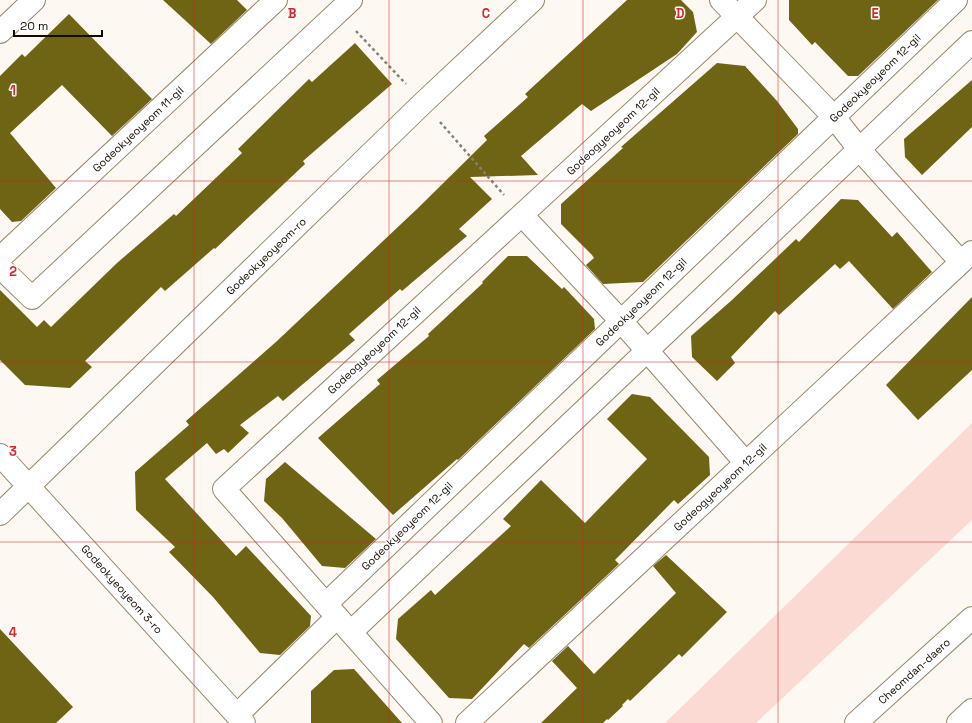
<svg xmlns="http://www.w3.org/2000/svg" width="972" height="723" viewBox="0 0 972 723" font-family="'Space Grotesk',sans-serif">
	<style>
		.green { fill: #fbdad3 }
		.building { fill: #6f6314 }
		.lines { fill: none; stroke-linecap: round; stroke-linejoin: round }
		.minor-casing { stroke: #998668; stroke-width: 24 }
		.path { stroke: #868078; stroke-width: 2.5; stroke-dasharray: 3 3; stroke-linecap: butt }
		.minor { stroke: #fff; stroke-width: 22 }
		.grid { fill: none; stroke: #d62828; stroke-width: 1; stroke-opacity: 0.55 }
		.labels { text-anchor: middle; stroke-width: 3; stroke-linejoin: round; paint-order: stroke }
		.street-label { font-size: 11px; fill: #120b02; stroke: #fff }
		.grid-label { font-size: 13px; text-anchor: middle; font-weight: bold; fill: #d62828; stroke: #fff; stroke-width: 3; stroke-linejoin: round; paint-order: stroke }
	</style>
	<rect width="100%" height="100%" fill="#fdf9f2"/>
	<polygon class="green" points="972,423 972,520 756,723 665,723"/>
	<g class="building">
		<polygon points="163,0 237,0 247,10 211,44"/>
		<polygon points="627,0 681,0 693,12 697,32 677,54 591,111 582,104 521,156 538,175 470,177 492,199 459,229 467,236 402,291 400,289 349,334 355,340 283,401 278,396 240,425 249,433 228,453 224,449 216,454 207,443 165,479 236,556 246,546 311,616 310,626 280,655 260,653 213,597 169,552 175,547 136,510 135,472 189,425 186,421 277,341 417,209 487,140 484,136 528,97 525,94"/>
		<polygon points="789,0 938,0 858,76 848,76 815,42 812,45 789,20"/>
		<polygon points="69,14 152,99 112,136 62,85 10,133 56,188 21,221 12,222 0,209 0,76 22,54 25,57"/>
		<polygon points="355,43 392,84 303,161 305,164 215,249 214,248 165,291 161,287 85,361 92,367 70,388 25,385 0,360 0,290 37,327 44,320 51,327 117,263 174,214 176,216 242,153 238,149 309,79 312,82"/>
		<polygon points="717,63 745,66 777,101 798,129 798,134 643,282 603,284 586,265 594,258 592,255 561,224 561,204 623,148 621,147"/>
		<polygon points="972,80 972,127 922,175 905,157 904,139"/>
		<polygon points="841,199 858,200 892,237 897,232 932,272 893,309 849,261 840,269 835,264 779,315 775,311 731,357 735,363 717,381 692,357 691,336 732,300 796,239 799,242"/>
		<polygon points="508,256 527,256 562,289 564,287 594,319 595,329 458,460 457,459 393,515 318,438 380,384 377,380 429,336 428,334 483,283 482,282"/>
		<polygon points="972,297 972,370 918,420 886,385"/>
		<polygon points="632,394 650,397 709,457 710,475 678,504 674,500 615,560 619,564 529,648 524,644 472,699 449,698 396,639 398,619 431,590 435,595 511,526 503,519 541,480 585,523 647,459 607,419"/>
		<polygon points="285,462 376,539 345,568 322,566 282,518 264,501 266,479"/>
		<polygon points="666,555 727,612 682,657 679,654 630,701 628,699 622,705 623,706 608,720 607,719 603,723 541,723 577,688 552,661 568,646 594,674 676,593 653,566"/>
		<polygon points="0,629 73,707 56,723 0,723"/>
		<polygon points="354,669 402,723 311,723 311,691 334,670"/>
	</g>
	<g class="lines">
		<g class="minor-casing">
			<g id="minor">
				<polyline points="721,0 834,117 859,149 961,262"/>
				<polyline points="0,32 34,0"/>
				<polyline points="522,215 621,321 746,463"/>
				<polyline points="0,258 276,0"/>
				<polyline points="0,267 32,298 351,0"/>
				<polyline points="0,455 244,723"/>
				<polyline points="0,514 423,103 533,0"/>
				<polyline points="326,604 956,0"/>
				<polyline points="351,632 972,42"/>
				<polyline points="237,715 337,617"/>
				<polyline points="431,723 224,489 755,0"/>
				<polyline points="467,723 972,252"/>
				<polyline points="856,723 972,618"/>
				<polyline points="958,723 972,710"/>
			</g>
		</g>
		<g class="path">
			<polyline points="356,31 406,84"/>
			<polyline points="440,122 504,195"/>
		</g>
		<use href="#minor" class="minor"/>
	</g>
	<path class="grid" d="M194 0V723M389 0V723M583 0V723M778 0V723M0 181H972M0 362H972M0 542H972"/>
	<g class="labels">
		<g class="street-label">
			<text transform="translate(875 78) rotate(-44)" y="4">Godeokyeoyeom 12-gil</text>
			<text transform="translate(138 129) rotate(-43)" y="4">Godeokyeoyeom 11-gil</text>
			<text transform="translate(613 131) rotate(-43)" y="4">Godeogyeoyeom 12-gil</text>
			<text transform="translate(266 256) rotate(-44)" y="4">Godeokyeoyeom-ro</text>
			<text transform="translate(641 302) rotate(-44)" y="4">Godeokyeoyeom 12-gil</text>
			<text transform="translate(374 350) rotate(-43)" y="4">Godeogyeoyeom 12-gil</text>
			<text transform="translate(720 487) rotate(-43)" y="4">Godeogyeoyeom 12-gil</text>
			<text transform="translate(407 526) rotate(-44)" y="4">Godeokyeoyeom 12-gil</text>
			<text transform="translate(122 589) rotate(48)" y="4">Godeokyeoyeom 3-ro</text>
			<text transform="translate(914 671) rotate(-42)" y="4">Cheomdan-daero</text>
		</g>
	</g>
	<g class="grid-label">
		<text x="292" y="18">B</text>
		<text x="486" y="18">C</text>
		<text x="680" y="18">D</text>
		<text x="875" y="18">E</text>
		<text x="13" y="95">1</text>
		<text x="13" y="276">2</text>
		<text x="13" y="456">3</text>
		<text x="13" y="637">4</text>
	</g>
	<path d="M14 30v6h88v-6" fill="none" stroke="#120b02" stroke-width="2"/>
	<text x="20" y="30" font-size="12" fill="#120b02" stroke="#ffffff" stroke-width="3" paint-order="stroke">20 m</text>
</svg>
